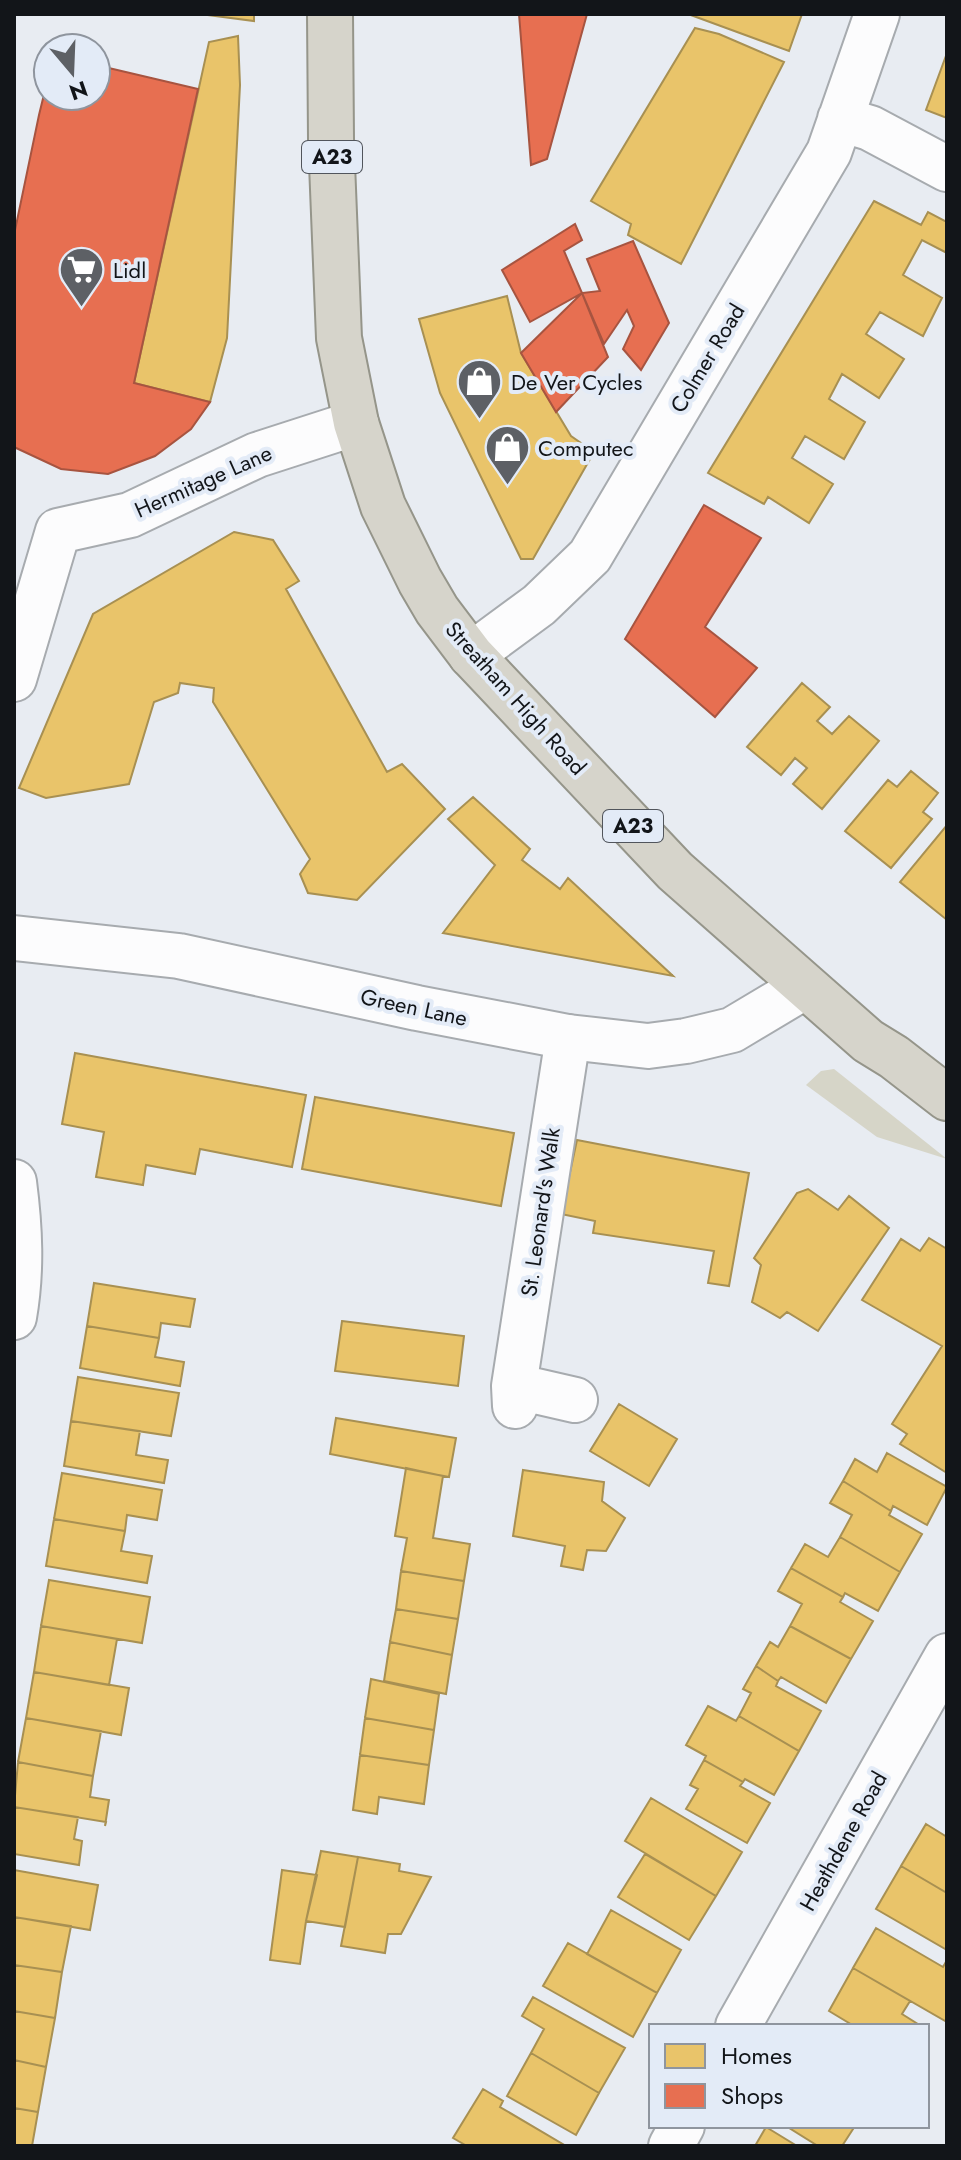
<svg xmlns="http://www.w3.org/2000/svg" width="961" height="2160" font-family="Jost,sans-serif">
	<rect width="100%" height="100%" fill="#e8ecf2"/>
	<path fill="#d6d5c8" d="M 834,1069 L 947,1159 L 877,1137 L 806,1085 L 821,1071 Z"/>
	<path fill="#e9c46a" stroke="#a89052" stroke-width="2" d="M 200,14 L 254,14 L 254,21 Z
		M 688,14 L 802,14 L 789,51 Z
		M 695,28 L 719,34 L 784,62 L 681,264 L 628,235 L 631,224 L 591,201 Z
		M 238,36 L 240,85 L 227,338 L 210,402 L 134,383 L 209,42 Z
		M 947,53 L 947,118 L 926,110 Z
		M 874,201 L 921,225 L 928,212 L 947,222 L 947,253 L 922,240 L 903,275 L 942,298 L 923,336 L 880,312 L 866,334 L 904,359 L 879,398 L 842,374 L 829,399 L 865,422 L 844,459 L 805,436 L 792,458 L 833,484 L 809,523 L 768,497 L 764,504 L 708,473 Z
		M 507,296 L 521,353 L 571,436 L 594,452 L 533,559 L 521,559 L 440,393 L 419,319 Z
		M 234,532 L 273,540 L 299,581 L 286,589 L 387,772 L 402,764 L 445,809 L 357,900 L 308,893 L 300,874 L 310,859 L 213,702 L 214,688 L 180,683 L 178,693 L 154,702 L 129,784 L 46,798 L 19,788 L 93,614 Z
		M 802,683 L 830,707 L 817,721 L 832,734 L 849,716 L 879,741 L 822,809 L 793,784 L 807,768 L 795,758 L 781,775 L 747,747 Z
		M 911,771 L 938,793 L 923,812 L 932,819 L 891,868 L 845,831 L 888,780 L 897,787 Z
		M 473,797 L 530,849 L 522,860 L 560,889 L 568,878 L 673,976 L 443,933 L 495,865 L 448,819 Z
		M 947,825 L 947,920 L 900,882 Z
		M 75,1053 L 306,1095 L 292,1167 L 200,1149 L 195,1174 L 146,1165 L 143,1185 L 96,1177 L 104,1132 L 62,1124 Z
		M 315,1097 L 514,1133 L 501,1206 L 302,1169 Z
		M 577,1140 L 749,1173 L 729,1286 L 708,1283 L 714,1251 L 593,1233 L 595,1221 L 561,1214 Z
		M 808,1189 L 838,1210 L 849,1196 L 889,1228 L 818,1331 L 787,1312 L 780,1318 L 752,1302 L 761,1265 L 754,1258 L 797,1193 Z
		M 929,1238 L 947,1249 L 947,1473 L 900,1444 L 907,1434 L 892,1424 L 942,1346 L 862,1300 L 901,1239 L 920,1251 Z
		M 94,1283 L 195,1299 L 190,1327 L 161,1323 L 159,1338 L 87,1326 Z
		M 342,1321 L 464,1336 L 458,1386 L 335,1371 Z
		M 87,1326 L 159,1338 L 155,1357 L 184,1362 L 180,1386 L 80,1368 Z
		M 78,1377 L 179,1393 L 171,1436 L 71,1421 Z
		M 619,1404 L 677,1439 L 649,1486 L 590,1451 Z
		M 336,1418 L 456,1438 L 449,1477 L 330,1454 Z
		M 71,1421 L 140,1431 L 136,1455 L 168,1460 L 164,1483 L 64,1466 Z
		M 887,1453 L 947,1487 L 927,1525 L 893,1506 L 891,1511 L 843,1481 L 855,1459 L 877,1472 Z
		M 406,1468 L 443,1476 L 433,1538 L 470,1544 L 464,1581 L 401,1571 L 407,1538 L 395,1536 Z
		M 523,1470 L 604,1482 L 602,1501 L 625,1518 L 606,1551 L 587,1550 L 583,1570 L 561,1566 L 565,1546 L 513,1536 Z
		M 62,1473 L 162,1490 L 157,1520 L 127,1515 L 125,1531 L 54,1519 Z
		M 843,1481 L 891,1511 L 889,1515 L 922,1534 L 900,1572 L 840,1537 L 852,1515 L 830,1503 Z
		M 54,1519 L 125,1531 L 121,1551 L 152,1556 L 147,1583 L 46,1566 Z
		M 840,1537 L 900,1572 L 878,1611 L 845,1593 L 843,1597 L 791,1568 L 805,1544 L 828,1557 Z
		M 791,1568 L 843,1597 L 840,1602 L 873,1621 L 851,1659 L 790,1626 L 802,1604 L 778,1591 Z
		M 401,1571 L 464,1581 L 458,1619 L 396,1609 Z
		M 49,1580 L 150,1597 L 142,1643 L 41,1626 Z
		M 396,1609 L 458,1619 L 452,1655 L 390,1642 Z
		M 41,1626 L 117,1639 L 109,1685 L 34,1672 Z
		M 790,1626 L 851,1659 L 826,1703 L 781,1677 L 778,1681 L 756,1666 L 770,1642 L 778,1647 Z
		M 390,1642 L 452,1655 L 446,1694 L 384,1681 Z
		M 756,1666 L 778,1681 L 776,1686 L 821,1711 L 799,1751 L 739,1716 L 751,1693 L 743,1689 Z
		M 34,1672 L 129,1688 L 121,1735 L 26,1718 Z
		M 371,1679 L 439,1694 L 434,1730 L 365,1718 Z
		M 708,1706 L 736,1721 L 739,1716 L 799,1751 L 774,1795 L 745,1779 L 743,1782 L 704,1760 L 706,1756 L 686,1745 Z
		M 26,1718 L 101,1731 L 93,1776 L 18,1762 Z
		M 365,1718 L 434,1730 L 429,1765 L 360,1755 Z
		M 360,1755 L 429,1765 L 424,1804 L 379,1797 L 377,1814 L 353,1810 Z
		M 704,1760 L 743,1782 L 740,1786 L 770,1803 L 747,1843 L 686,1809 L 698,1789 L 690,1785 Z
		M 18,1762 L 93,1776 L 90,1797 L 109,1800 L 105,1826 L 106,1822 L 14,1807 Z
		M 651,1798 L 742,1852 L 716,1896 L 625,1841 Z
		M 14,1807 L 78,1817 L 74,1839 L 82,1841 L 79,1865 L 14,1854 Z
		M 926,1824 L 947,1837 L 947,1893 L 901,1866 Z
		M 321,1851 L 358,1857 L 345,1927 L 306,1921 Z
		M 645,1854 L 716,1896 L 689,1940 L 618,1897 Z
		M 358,1857 L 400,1864 L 399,1871 L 431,1877 L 401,1934 L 388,1934 L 385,1953 L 341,1946 Z
		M 901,1866 L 947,1893 L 947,1950 L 876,1909 Z
		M 14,1870 L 98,1885 L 90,1930 L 14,1917 Z
		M 282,1870 L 317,1875 L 306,1921 L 300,1964 L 270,1960 Z
		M 611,1910 L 681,1950 L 657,1993 L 587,1954 Z
		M 14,1917 L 71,1926 L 62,1972 L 14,1965 Z
		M 876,1928 L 943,1967 L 947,1960 L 947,2022 L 853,1968 Z
		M 568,1943 L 657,1993 L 633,2037 L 543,1986 Z
		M 14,1965 L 62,1972 L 55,2018 L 14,2011 Z
		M 853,1968 L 910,2001 L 902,2014 L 921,2026 L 854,2026 L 829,2011 Z
		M 533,1997 L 625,2048 L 599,2093 L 531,2053 L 544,2029 L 522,2016 Z
		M 14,2011 L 55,2018 L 46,2067 L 14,2060 Z
		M 531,2053 L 599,2093 L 576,2135 L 507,2096 Z
		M 14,2060 L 46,2067 L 38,2112 L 14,2108 Z
		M 483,2089 L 503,2101 L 500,2107 L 566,2146 L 467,2146 L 453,2138 Z
		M 14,2108 L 38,2112 L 32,2146 L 14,2146 Z
		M 786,2126 L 855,2126 L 842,2146 L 818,2146 Z
		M 766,2127 L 797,2146 L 755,2146 Z"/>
	<path fill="#e76f51" stroke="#a75440" stroke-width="2" d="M 519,14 L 587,14 L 547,159 L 531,165 Z
		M 96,65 L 198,89 L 134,383 L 210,402 L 191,429 L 155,456 L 108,474 L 61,469 L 14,447 L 14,235 L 39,115 L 48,78 L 48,96 L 96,96 Z
		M 575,224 L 582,240 L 564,251 L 582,293 L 530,322 L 502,270 Z
		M 633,241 L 669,323 L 641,370 L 623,349 L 634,326 L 627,310 L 604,344 L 582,293 L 600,291 L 587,259 Z
		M 582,293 L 608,357 L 556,412 L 521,353 Z
		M 704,505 L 761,538 L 705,627 L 757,668 L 715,717 L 625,639 Z"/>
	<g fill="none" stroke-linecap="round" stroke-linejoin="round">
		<defs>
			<path id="minor" d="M 840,119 L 870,128 L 947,169
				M 471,655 L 539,605 L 590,556 L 829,152 L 877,14
				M 14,679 L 58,531 L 130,515 L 257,455 L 356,423
				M 14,1182 C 20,1228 22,1271 14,1317
				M 514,1386 L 575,1400
				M 515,1406 L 514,1386 L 568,1037
				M 738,2026 L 947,1656
				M 671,2146 L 682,2126"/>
			<path id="secondary" d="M 14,938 L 179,956 L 417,1008 L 568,1037 L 648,1046 L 686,1041 L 732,1030 L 804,987"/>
			<path id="trunk" d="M 330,14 L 331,139 L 339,338 L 356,423 L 383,506 L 420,581 L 437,610 L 471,655 L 675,871 L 868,1041 L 894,1057 L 947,1098"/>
		</defs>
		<use href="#minor" stroke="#a7abaf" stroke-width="48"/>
		<use href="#secondary" stroke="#a7abaf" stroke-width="48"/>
		<use href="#trunk" stroke="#95958a" stroke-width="48"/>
		<use href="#minor" stroke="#fcfcfd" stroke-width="44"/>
		<use href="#secondary" stroke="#fcfcfd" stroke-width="44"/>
		<use href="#trunk" stroke="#d6d4cb" stroke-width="44"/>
	</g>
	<defs>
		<symbol id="supermarket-pin" viewBox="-11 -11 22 30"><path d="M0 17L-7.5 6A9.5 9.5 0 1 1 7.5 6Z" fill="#5d6065" stroke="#e3ebf7"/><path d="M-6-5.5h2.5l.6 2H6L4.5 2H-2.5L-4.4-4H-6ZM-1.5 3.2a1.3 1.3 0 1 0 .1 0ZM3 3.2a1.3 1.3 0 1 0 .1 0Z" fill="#fff"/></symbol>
		<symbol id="shop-pin" viewBox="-11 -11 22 30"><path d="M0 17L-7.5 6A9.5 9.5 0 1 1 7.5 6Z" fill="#5d6065" stroke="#e3ebf7"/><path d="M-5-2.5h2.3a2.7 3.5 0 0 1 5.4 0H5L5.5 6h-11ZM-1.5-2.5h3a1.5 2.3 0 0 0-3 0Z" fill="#fff"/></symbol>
	</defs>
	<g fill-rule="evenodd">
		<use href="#supermarket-pin" x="56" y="244" width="51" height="69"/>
		<use href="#shop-pin" x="454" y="356" width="51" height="69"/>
		<use href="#shop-pin" x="482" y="422" width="51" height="69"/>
	</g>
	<g text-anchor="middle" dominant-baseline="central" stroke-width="8" stroke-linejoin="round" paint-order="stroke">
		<g fill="#e3ebf7" stroke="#51555c" stroke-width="2">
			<rect x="302" y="141" width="60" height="32" rx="6"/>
			<rect x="603" y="810" width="60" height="32" rx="6"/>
		</g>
		<g font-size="20" font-weight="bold" fill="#121519">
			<text x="332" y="157">A23</text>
			<text x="633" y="826">A23</text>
		</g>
		<g font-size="22" fill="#121519" stroke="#e3ebf7" text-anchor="start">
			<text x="113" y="270">Lidl</text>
			<text x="511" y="382">De Ver Cycles</text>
			<text x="538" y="448">Computec</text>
		</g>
		<g font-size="22" fill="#121519" stroke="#e3ebf7">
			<text transform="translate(707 358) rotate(-59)">Colmer Road</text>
			<text transform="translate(203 481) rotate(-24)">Hermitage Lane</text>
			<text transform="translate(516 698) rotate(48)">Streatham High Road</text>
			<text transform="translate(414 1007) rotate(12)">Green Lane</text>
			<text transform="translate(540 1212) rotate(-82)">St. Leonard's Walk</text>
			<text transform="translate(843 1841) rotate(-61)">Heathdene Road</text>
		</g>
	</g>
	<rect width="961" height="2160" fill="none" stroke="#121519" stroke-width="32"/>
	<rect x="649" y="2024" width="280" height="104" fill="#e3ebf7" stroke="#8f959e" stroke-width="2"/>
	<rect x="665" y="2044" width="40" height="24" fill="#e9c46a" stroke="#8f959e" stroke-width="2"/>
	<text x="721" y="2064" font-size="24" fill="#121519">Homes</text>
	<rect x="665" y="2084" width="40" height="24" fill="#e76f51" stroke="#8f959e" stroke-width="2"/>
	<text x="721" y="2104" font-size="24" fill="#121519">Shops</text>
	<g transform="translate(72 72) rotate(161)"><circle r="38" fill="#e3ebf7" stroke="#8f959e" stroke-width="2"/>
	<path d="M0-6L14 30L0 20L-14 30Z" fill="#5d6065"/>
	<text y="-12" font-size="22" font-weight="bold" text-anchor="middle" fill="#121519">N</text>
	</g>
</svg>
